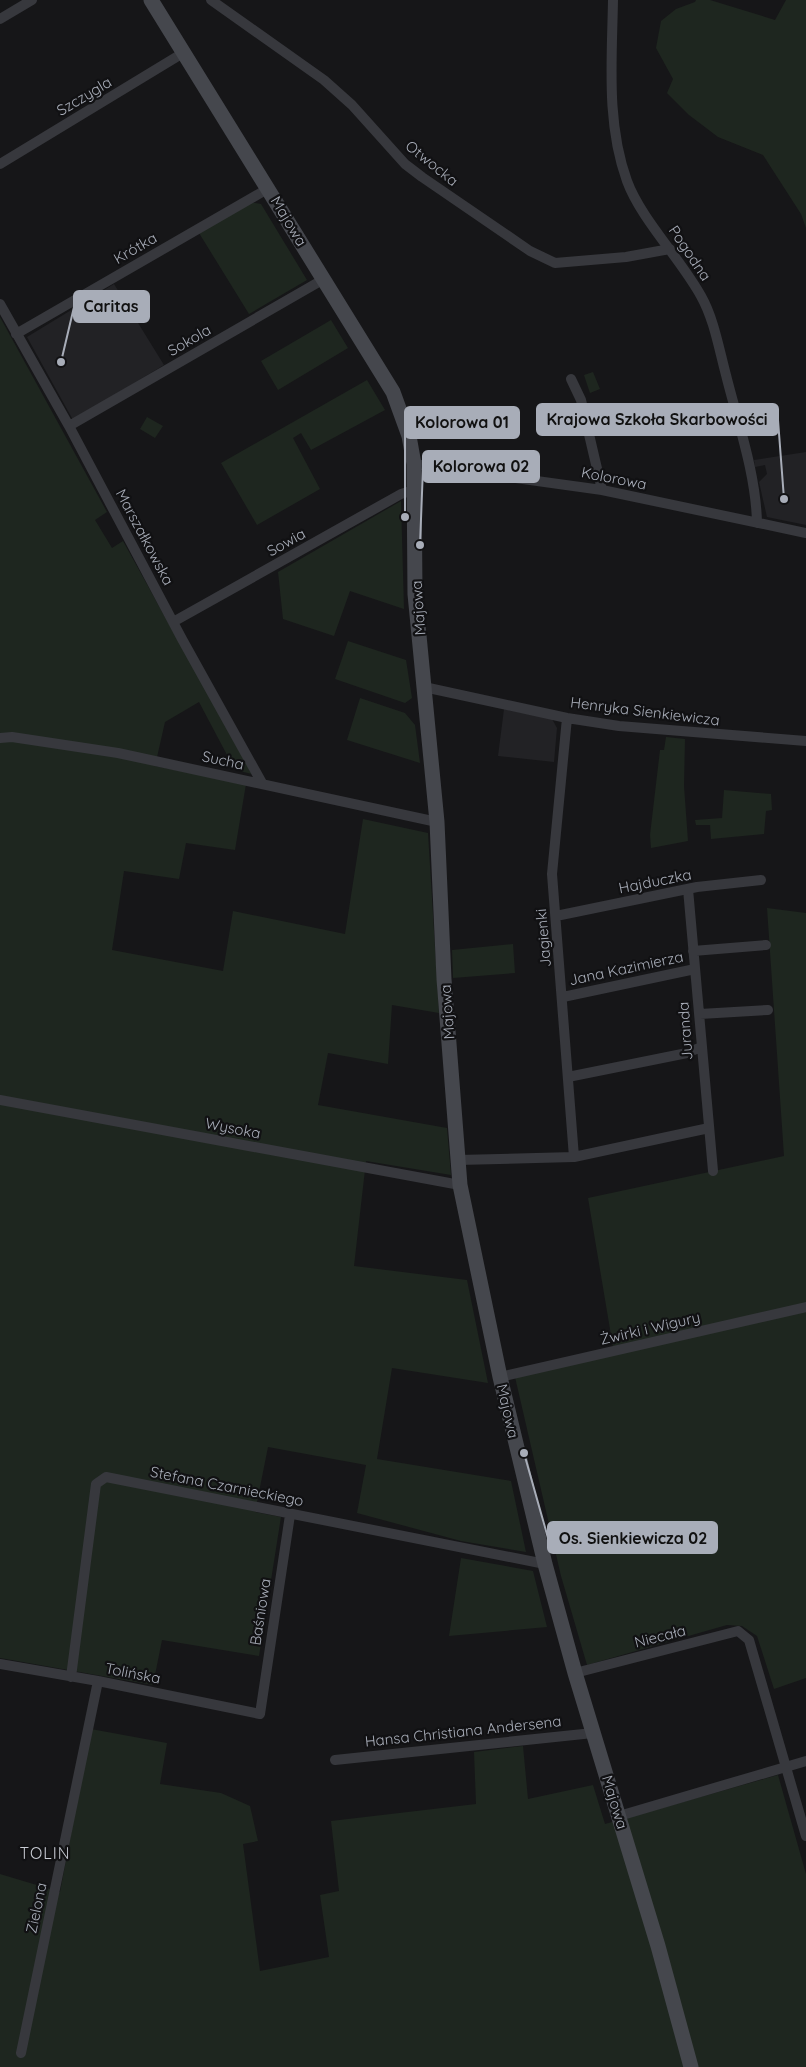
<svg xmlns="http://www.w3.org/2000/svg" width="806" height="2067" font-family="Quicksand,sans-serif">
	<rect width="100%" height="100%" fill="#161618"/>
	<path fill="#222225" d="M 114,284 L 164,365 L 73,420 L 27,337 Z
		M 806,452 L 806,525 L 767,517 L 759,482 L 767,474 L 765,465 L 755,467 L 754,460 Z
		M 504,709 L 552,719 L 557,728 L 554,762 L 498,756 Z"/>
	<path fill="#1e261f" d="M 696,0 L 710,0 L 775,20 L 786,0 L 806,0 L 806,228 L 801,214 L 763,155 L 718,137 L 689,115 L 667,93 L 673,79 L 656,48 L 661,21 L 676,9 L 695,2 Z
		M 250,202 L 261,204 L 307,280 L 249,314 L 199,233 Z
		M 0,317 L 107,512 L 95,520 L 112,548 L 123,541 L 252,774 L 235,770 L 199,702 L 165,722 L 155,766 L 246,784 L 235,850 L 186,843 L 179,879 L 124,871 L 112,950 L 223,971 L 233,911 L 345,934 L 363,819 L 428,833 L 439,1013 L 392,1005 L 388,1064 L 328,1053 L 318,1105 L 447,1128 L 451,1175 L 366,1161 L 354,1266 L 467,1280 L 488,1383 L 392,1368 L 377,1459 L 511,1481 L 526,1552 L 461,1541 L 357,1513 L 366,1465 L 268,1447 L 255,1512 L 281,1517 L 259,1656 L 162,1640 L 153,1685 L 0,1658 Z
		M 331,320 L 348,348 L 278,390 L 261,361 Z
		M 593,372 L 600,389 L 590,393 L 584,375 Z
		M 367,380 L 385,410 L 311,450 L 301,433 L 293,438 L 320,489 L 257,525 L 221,463 Z
		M 147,417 L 163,426 L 155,438 L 140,429 Z
		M 401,501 L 404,609 L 350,591 L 334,636 L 283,619 L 278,572 Z
		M 348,641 L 406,660 L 412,698 L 405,703 L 335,679 Z
		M 360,698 L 405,713 L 415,725 L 420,763 L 347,740 Z
		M 666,737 L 685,739 L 684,786 L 688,841 L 651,848 L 650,835 L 660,750 L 664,750 Z
		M 724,790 L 771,794 L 772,810 L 766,811 L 764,834 L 711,839 L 710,825 L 696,825 L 695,820 L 722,818 Z
		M 767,908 L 806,913 L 806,1678 L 774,1689 L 757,1636 L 742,1626 L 727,1625 L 587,1665 L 561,1576 L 515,1377 L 614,1353 L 588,1198 L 784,1156 Z
		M 513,944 L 515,973 L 453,978 L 452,950 Z
		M 461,1558 L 533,1571 L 547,1627 L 449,1636 Z
		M 91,1729 L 167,1743 L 160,1784 L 221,1793 L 250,1806 L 258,1841 L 243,1844 L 260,1971 L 329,1957 L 320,1895 L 339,1891 L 331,1821 L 476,1804 L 474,1752 L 523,1746 L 528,1799 L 593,1785 L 605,1824 L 778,1775 L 806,1874 L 806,2067 L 0,2067 L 0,1874 L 60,1892 Z"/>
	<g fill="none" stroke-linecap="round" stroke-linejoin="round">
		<path stroke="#37383d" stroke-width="10" d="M 211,0 L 324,80 L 352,105 L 405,164 L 422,177 L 530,251 L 555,263 L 626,257 L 670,249
			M 613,0 C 612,60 606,123 627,181 C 641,219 680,258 701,296 C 714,319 719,349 726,375 C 738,423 756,474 757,523
			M 0,19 L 32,0
			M 0,164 L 183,53
			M 0,304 L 69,426 L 182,639 L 262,783
			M 16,334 L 269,188
			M 571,379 L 581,400 L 602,490
			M 69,426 L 324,279
			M 414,464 L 602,490 L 806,533
			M 173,622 L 401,494 L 414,490
			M 424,687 L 567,718 L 619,726 L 806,741
			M 567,718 L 552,874 L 574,1157
			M 0,738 L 12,737 L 118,753 L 437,822
			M 688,889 L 713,1171
			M 556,916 L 697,887 L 761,880
			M 693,951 L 766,945
			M 563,997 L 695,969
			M 700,1014 L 768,1010
			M 568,1077 L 687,1053 L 701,1047
			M 0,1100 L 460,1185
			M 458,1160 L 574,1157 L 709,1128
			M 500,1377 L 806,1307
			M 0,1664 L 98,1681 L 260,1714 L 290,1515
			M 575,1673 L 738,1631 L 749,1640 L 806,1836
			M 71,1677 L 96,1484 L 106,1477 L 545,1564
			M 335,1760 L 593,1733
			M 619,1816 L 806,1761
			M 21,2053 L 98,1681"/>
		<path stroke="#45474d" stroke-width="15" d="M 151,0 L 393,392 L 409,436 L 414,464 L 415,594 L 437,822 L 444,979 L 460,1185 L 500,1377 L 545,1564 L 575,1673 L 658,1946 L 691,2067"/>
	</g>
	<g text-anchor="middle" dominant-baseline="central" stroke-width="4.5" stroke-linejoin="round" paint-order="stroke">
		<g font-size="15" fill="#a8adb8" stroke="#111113">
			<text transform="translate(84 96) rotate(-31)">Szczygla</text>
			<text transform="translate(432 163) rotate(39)">Otwocka</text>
			<text transform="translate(289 221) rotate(59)">Majowa</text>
			<text transform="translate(135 248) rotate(-30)">Krótka</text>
			<text transform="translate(690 253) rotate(56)">Pogodna</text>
			<text transform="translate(189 340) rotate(-30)">Sokola</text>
			<text transform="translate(614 478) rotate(11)">Kolorowa</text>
			<text transform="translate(145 537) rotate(62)">Marszałkowska</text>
			<text transform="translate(286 542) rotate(-29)">Sowia</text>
			<text transform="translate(418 608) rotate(-94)">Majowa</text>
			<text transform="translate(645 711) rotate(7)">Henryka Sienkiewicza</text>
			<text transform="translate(223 760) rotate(12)">Sucha</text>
			<text transform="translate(655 881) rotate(-11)">Hajduczka</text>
			<text transform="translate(543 938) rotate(-95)">Jagienki</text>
			<text transform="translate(626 968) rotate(-12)">Jana Kazimierza</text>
			<text transform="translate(447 1012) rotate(-94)">Majowa</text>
			<text transform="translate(685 1031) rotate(-94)">Juranda</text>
			<text transform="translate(233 1128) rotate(11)">Wysoka</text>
			<text transform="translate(650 1328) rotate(-13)">Żwirki i Wigury</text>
			<text transform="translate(508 1411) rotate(77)">Majowa</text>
			<text transform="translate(227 1486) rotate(11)">Stefana Czarnieckiego</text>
			<text transform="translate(260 1612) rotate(-81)">Baśniowa</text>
			<text transform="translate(660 1636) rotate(-14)">Niecała</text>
			<text transform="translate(133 1673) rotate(11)">Tolińska</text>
			<text transform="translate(463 1731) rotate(-6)">Hansa Christiana Andersena</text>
			<text transform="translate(615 1802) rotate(73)">Majowa</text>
			<text transform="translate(36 1908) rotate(-78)">Zielona</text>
		</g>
		<g font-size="16" letter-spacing="1" fill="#c9ccd4" stroke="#111113">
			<text x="45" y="1853">TOLIN</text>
		</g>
	</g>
	<path fill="none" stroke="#a8adb8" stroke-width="2" d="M61 362L74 307M784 499L778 420M405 517L405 422M420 545L423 467M524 1453L548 1538"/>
	<g fill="#a8adb8" stroke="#111113" stroke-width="2">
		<circle cx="61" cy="362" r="5"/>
		<circle cx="784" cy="499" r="5"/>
		<circle cx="405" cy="517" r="5"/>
		<circle cx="420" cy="545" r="5"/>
		<circle cx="524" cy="1453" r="5"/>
	</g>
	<g fill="#a8adb8" stroke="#a8adb8" stroke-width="2">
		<rect x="74" y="291" width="75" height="31" rx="5"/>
		<rect x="537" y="404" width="241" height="31" rx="5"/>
		<rect x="405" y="407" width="114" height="31" rx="5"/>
		<rect x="423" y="451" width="116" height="31" rx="5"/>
		<rect x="548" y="1522" width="169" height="31" rx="5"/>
	</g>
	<g font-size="16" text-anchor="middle" font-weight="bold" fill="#111">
		<text x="111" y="312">Caritas</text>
		<text x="657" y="425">Krajowa Szkoła Skarbowości</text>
		<text x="462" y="428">Kolorowa 01</text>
		<text x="481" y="472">Kolorowa 02</text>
		<text x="633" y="1544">Os. Sienkiewicza 02</text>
	</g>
</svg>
